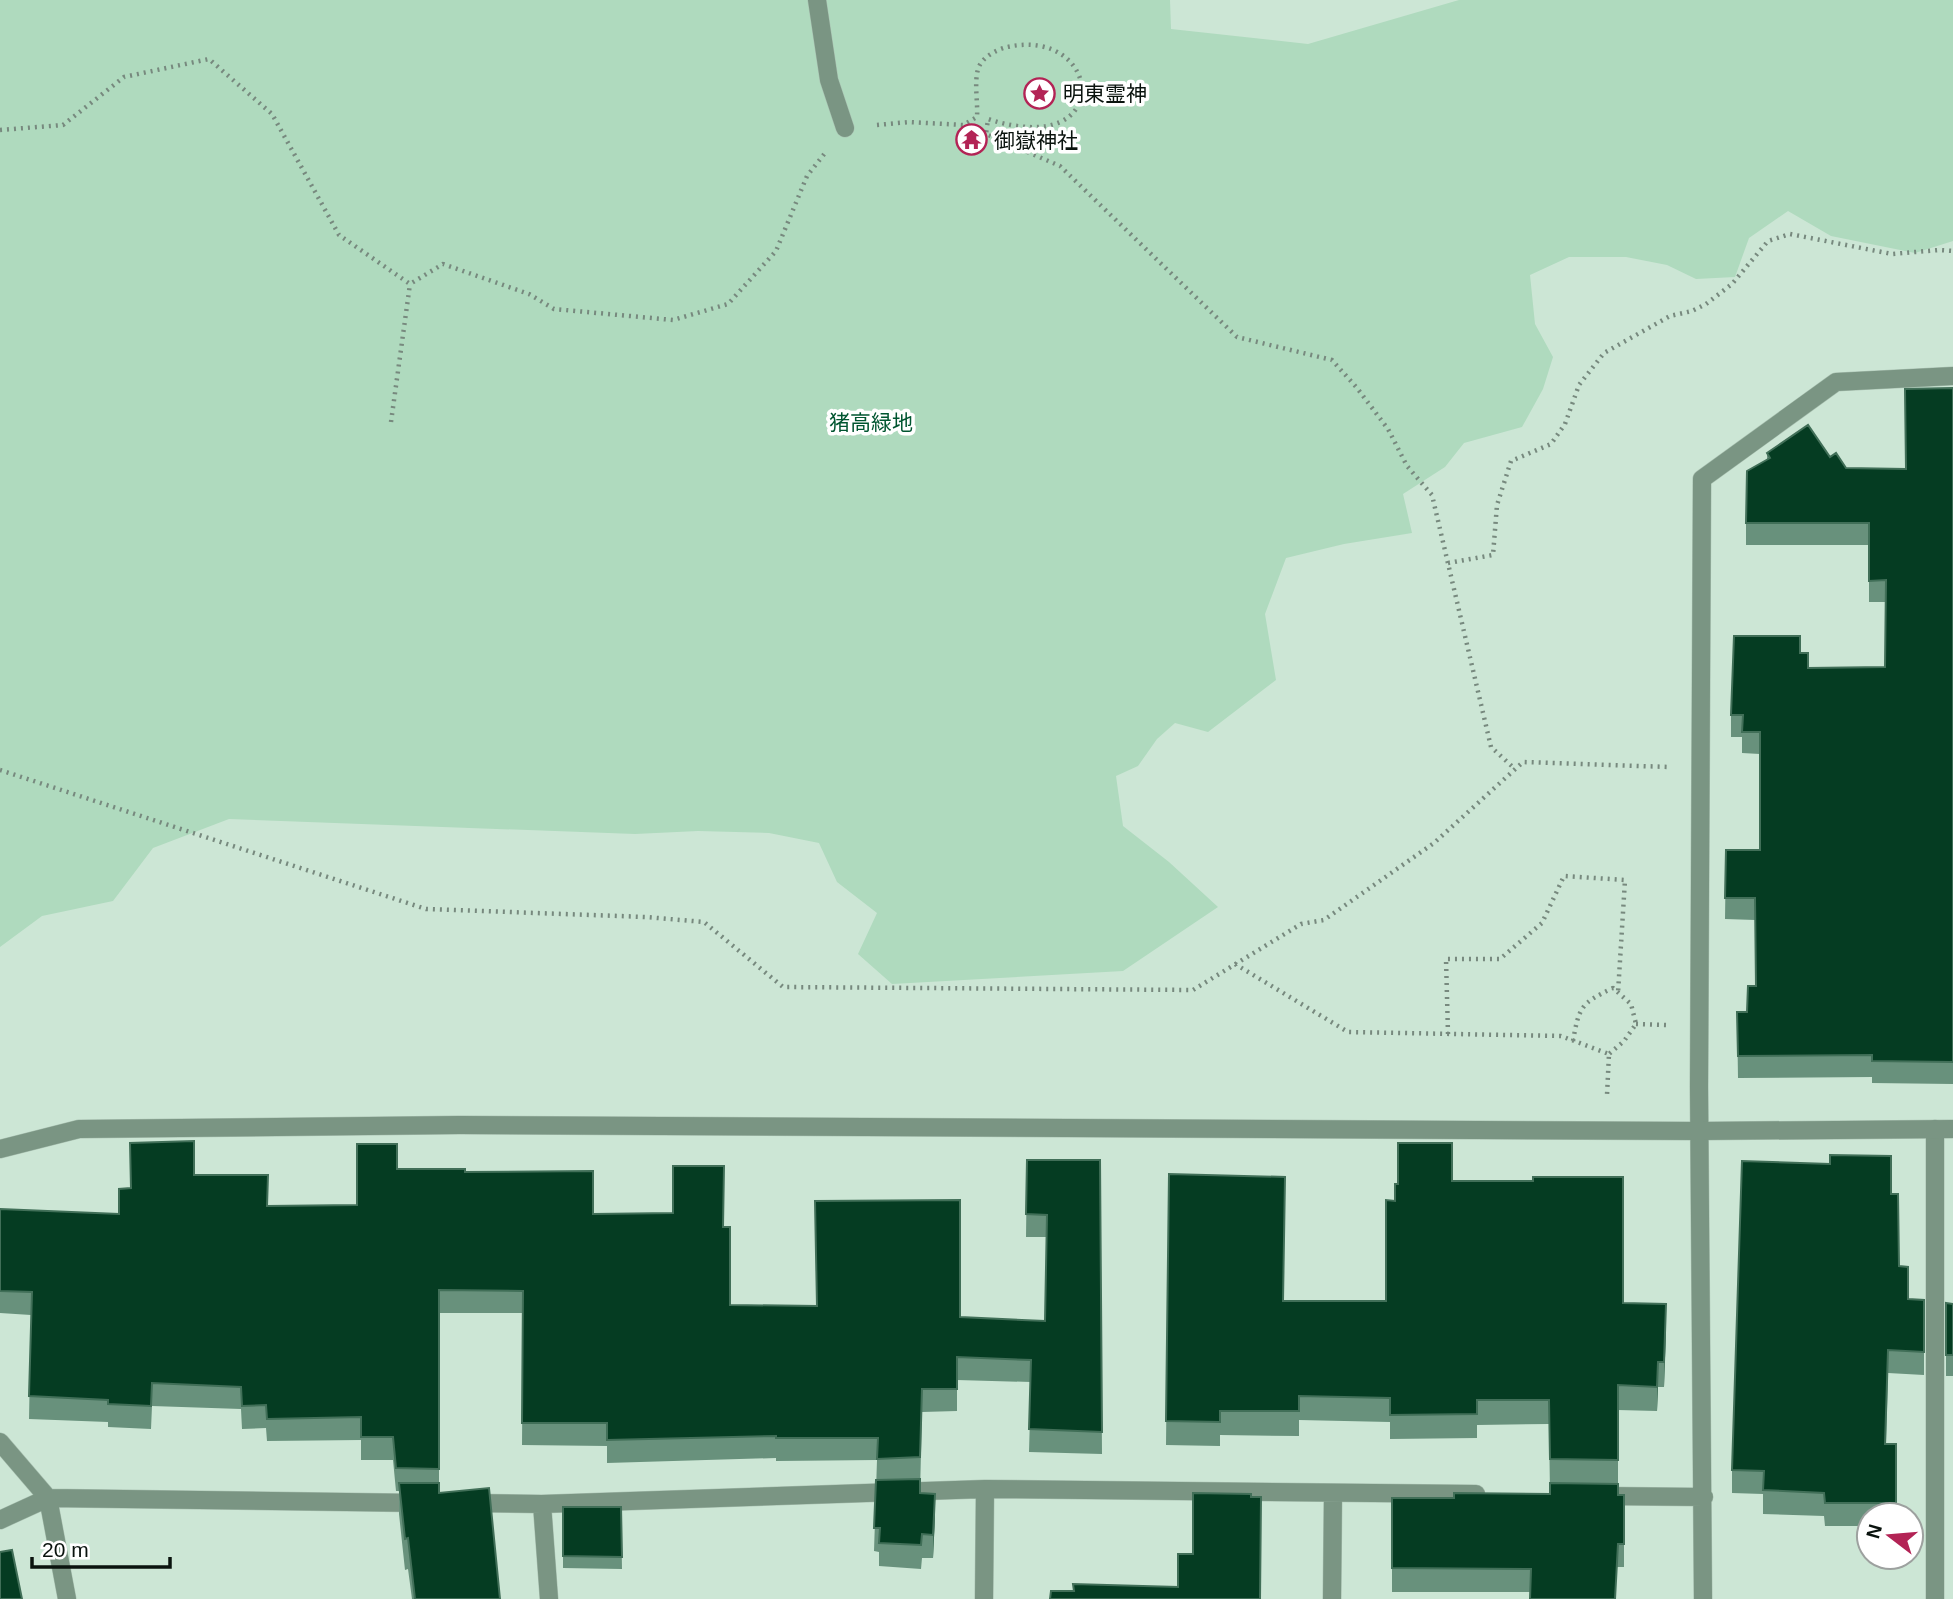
<svg xmlns="http://www.w3.org/2000/svg" width="1953" height="1599" font-family="Arial,'Noto Sans JP',sans-serif">
	<rect width="100%" height="100%" fill="#cce6d5"/>
	<path fill="#afdabe" d="M 0,0 L 1170,0 L 1171,29 L 1308,44 L 1459,0 L 1953,0 L 1953,241 L 1915,253 L 1831,236 L 1788,211 L 1749,238 L 1735,277 L 1696,279 L 1667,265 L 1626,257 L 1569,257 L 1530,275 L 1535,324 L 1553,357 L 1543,389 L 1522,427 L 1464,443 L 1445,467 L 1403,494 L 1412,533 L 1344,544 L 1286,558 L 1265,614 L 1276,680 L 1208,732 L 1175,723 L 1157,739 L 1138,766 L 1116,776 L 1123,826 L 1169,862 L 1218,907 L 1123,971 L 892,984 L 858,954 L 877,913 L 837,882 L 819,843 L 769,833 L 698,831 L 635,834 L 229,819 L 153,848 L 113,901 L 42,916 L 0,947 Z"/>
	<g fill="none" stroke-linecap="round" stroke-linejoin="round">
		<defs>
			<path id="minor" d="M 817,0 L 829,80 L 845,128
				M 0,1442 L 48,1498 L 67,1599
				M 1602,1496 L 1704,1497
				M 469,1503 L 542,1504 L 985,1489 L 1476,1494
				M 542,1504 L 549,1599
				M 0,1520 L 48,1498 L 420,1503
				M 984,1599 L 985,1489
				M 1332,1599 L 1333,1493
				M 1703,1599 L 1699,1087 L 1702,479 L 1836,382 L 1953,376
				M 1935,1599 L 1935,1129"/>
			<path id="tertiary" d="M 0,1149 L 79,1129 L 459,1125 L 1700,1131 L 1953,1129"/>
		</defs>
		<use href="#minor" stroke="#a9c0b1" stroke-width="19"/>
		<use href="#tertiary" stroke="#a9c0b1" stroke-width="19"/>
		<path stroke="#77897e" stroke-width="4.5" stroke-dasharray="2 5" stroke-linecap="butt" d="M 877,125 L 909,122 L 963,125 L 977,117 C 978,102 974,84 978,69 C 982,57 996,50 1007,47 C 1103,26 1117,161 988,119 L 986,134 L 1060,166 L 1237,337 L 1332,360 L 1357,388 L 1388,429 L 1407,466 L 1432,495 L 1491,747 L 1515,769
			M 0,130 L 63,125 L 124,77 L 209,59 L 272,114 L 339,235 L 410,284 L 443,264 L 529,294 L 554,309 L 673,320 L 728,304 L 776,251 L 807,176 L 825,153
			M 391,422 L 410,284
			M 1448,563 L 1493,555 L 1497,505 L 1511,461 L 1551,444 L 1565,424 L 1579,385 L 1604,353 L 1670,316 L 1692,311 L 1706,304 L 1732,284 L 1768,241 L 1790,234 L 1892,254 L 1939,250 L 1953,251
			M 0,770 L 426,909 L 646,917 L 704,922 L 783,987 L 1193,990 L 1301,924 L 1324,920 L 1434,843 L 1523,762 L 1669,767
			M 1235,964 L 1348,1032 L 1561,1036 L 1609,1054 L 1607,1095
			M 1636,1024 L 1667,1025
			M 1448,1034 L 1446,959 L 1500,959 L 1542,923 L 1564,876 L 1625,880 L 1618,993
			M 1573,1041 C 1579,1007 1581,1003 1613,988 L 1631,1004 L 1636,1024 L 1624,1041 L 1609,1054"/>
		<use href="#minor" stroke="#7a9583" stroke-width="18"/>
		<use href="#tertiary" stroke="#7a9583" stroke-width="18"/>
	</g>
	<path fill="#68917c" d="M 1953,388 L 1953,1084 L 1872,1083 L 1872,1077 L 1738,1078 L 1737,1012 L 1747,1012 L 1756,986 L 1755,920 L 1725,919 L 1726,850 L 1760,850 L 1760,754 L 1742,753 L 1742,737 L 1731,737 L 1731,715 L 1800,653 L 1808,668 L 1885,667 L 1886,602 L 1869,602 L 1869,545 L 1746,545 L 1746,523 L 1767,460 L 1767,453 L 1830,457 L 1846,468 L 1906,469 Z
		M 130,1143 L 194,1175 L 268,1206 L 357,1205 L 397,1169 L 465,1172 L 593,1214 L 723,1227 L 730,1305 L 1045,1321 L 1047,1237 L 1026,1237 L 1027,1160 L 1100,1160 L 1102,1454 L 1029,1452 L 1031,1382 L 957,1380 L 957,1411 L 922,1412 L 920,1493 L 935,1517 L 933,1558 L 922,1558 L 921,1569 L 879,1566 L 879,1552 L 874,1551 L 877,1460 L 776,1461 L 776,1458 L 607,1463 L 607,1446 L 522,1445 L 523,1313 L 439,1313 L 439,1493 L 500,1599 L 412,1599 L 408,1569 L 405,1570 L 399,1514 L 399,1491 L 396,1491 L 393,1460 L 361,1460 L 361,1440 L 267,1441 L 266,1428 L 242,1429 L 241,1409 L 152,1406 L 151,1429 L 108,1427 L 108,1422 L 29,1419 L 31,1315 L 0,1313 L 0,1209 L 119,1214 L 131,1188 Z
		M 1169,1174 L 1283,1301 L 1386,1301 L 1395,1201 L 1452,1181 L 1623,1303 L 1666,1329 L 1664,1387 L 1658,1387 L 1657,1411 L 1618,1410 L 1618,1495 L 1624,1495 L 1624,1567 L 1618,1567 L 1530,1592 L 1392,1592 L 1392,1498 L 1454,1498 L 1550,1494 L 1549,1424 L 1477,1425 L 1477,1438 L 1390,1439 L 1390,1422 L 1299,1420 L 1299,1436 L 1220,1435 L 1220,1446 L 1166,1445 Z
		M 1891,1194 L 1899,1266 L 1908,1299 L 1924,1300 L 1924,1375 L 1888,1373 L 1886,1444 L 1896,1444 L 1896,1515 L 1869,1515 L 1869,1526 L 1825,1526 L 1824,1516 L 1763,1514 L 1763,1494 L 1732,1493 L 1732,1470 Z
		M 1946,1303 L 1953,1304 L 1953,1376 L 1946,1376 Z
		M 563,1507 L 621,1507 L 622,1569 L 563,1568 Z"/>
	<path fill="#416f58" d="M 1666,1304 L 1666,1329 L 1664,1387 L 1664,1362 Z
		M 1658,1362 L 1658,1387 L 1657,1411 L 1657,1387 Z
		M 935,1494 L 935,1517 L 933,1558 L 933,1535 Z"/>
	<path fill="#053c22" stroke="#416f58" stroke-width="2" d="M 1953,388 L 1953,1062 L 1872,1061 L 1872,1055 L 1738,1056 L 1737,1012 L 1747,1012 L 1748,986 L 1756,986 L 1755,898 L 1725,898 L 1726,850 L 1760,850 L 1760,732 L 1742,732 L 1743,715 L 1731,715 L 1734,636 L 1800,636 L 1800,653 L 1808,653 L 1808,668 L 1885,667 L 1886,580 L 1869,581 L 1869,523 L 1746,523 L 1747,471 L 1770,458 L 1767,453 L 1808,425 L 1830,457 L 1836,453 L 1846,468 L 1906,469 L 1905,389 Z
		M 194,1141 L 194,1175 L 268,1175 L 267,1206 L 357,1205 L 357,1144 L 397,1144 L 397,1169 L 465,1169 L 465,1172 L 593,1171 L 593,1214 L 673,1213 L 673,1166 L 724,1166 L 723,1227 L 730,1227 L 730,1305 L 817,1306 L 815,1201 L 960,1200 L 960,1317 L 1045,1321 L 1047,1215 L 1026,1214 L 1027,1160 L 1100,1160 L 1102,1432 L 1029,1429 L 1031,1360 L 957,1357 L 957,1389 L 922,1389 L 920,1457 L 877,1459 L 878,1438 L 776,1438 L 776,1436 L 607,1440 L 607,1423 L 522,1423 L 523,1291 L 439,1290 L 439,1469 L 396,1468 L 393,1437 L 361,1437 L 361,1417 L 267,1419 L 266,1405 L 242,1406 L 241,1387 L 152,1383 L 151,1406 L 108,1404 L 108,1400 L 29,1396 L 32,1292 L 0,1291 L 0,1209 L 119,1214 L 119,1189 L 131,1188 L 130,1143 Z
		M 1398,1143 L 1452,1143 L 1452,1181 L 1533,1181 L 1533,1177 L 1623,1177 L 1623,1303 L 1666,1304 L 1664,1362 L 1658,1362 L 1657,1387 L 1618,1385 L 1618,1460 L 1550,1459 L 1549,1400 L 1477,1400 L 1477,1414 L 1390,1415 L 1390,1398 L 1299,1396 L 1299,1411 L 1220,1411 L 1220,1422 L 1166,1421 L 1169,1174 L 1285,1177 L 1283,1301 L 1386,1301 L 1386,1200 L 1395,1201 L 1395,1184 L 1398,1184 Z
		M 1830,1155 L 1891,1156 L 1891,1194 L 1898,1194 L 1899,1266 L 1908,1267 L 1908,1299 L 1924,1300 L 1924,1352 L 1888,1350 L 1885,1444 L 1896,1444 L 1896,1503 L 1825,1503 L 1824,1493 L 1763,1490 L 1764,1471 L 1732,1470 L 1742,1161 L 1830,1164 Z
		M 1946,1303 L 1953,1304 L 1953,1355 L 1946,1355 Z
		M 920,1479 L 920,1493 L 935,1494 L 933,1535 L 922,1534 L 921,1545 L 879,1543 L 880,1528 L 874,1528 L 876,1480 Z
		M 399,1483 L 439,1483 L 439,1493 L 489,1488 L 500,1599 L 415,1599 L 408,1538 L 405,1539 Z
		M 1550,1483 L 1618,1484 L 1618,1495 L 1624,1495 L 1624,1544 L 1618,1544 L 1615,1599 L 1530,1599 L 1531,1569 L 1392,1568 L 1392,1498 L 1454,1498 L 1454,1493 L 1550,1494 Z
		M 1193,1493 L 1251,1494 L 1251,1497 L 1261,1497 L 1260,1599 L 1050,1599 L 1051,1591 L 1074,1591 L 1073,1584 L 1178,1587 L 1178,1554 L 1193,1554 Z
		M 563,1507 L 621,1507 L 622,1557 L 563,1556 Z
		M 12,1550 L 22,1599 L 0,1599 L 0,1552 Z"/>
	<defs>
		<symbol id="sight-ring" viewBox="-11 -11 22 22"><circle r="9.5" fill="#fff" stroke="#b32355" stroke-width="1.5"/><path d="M0-6L1.8-2.2L6-1.7L2.9 1.2L3.7 5.4L0 3.3L-3.7 5.4L-2.9 1.2L-6-1.7L-1.8-2.2Z" fill="#b32355"/></symbol>
		<symbol id="temple-ring" viewBox="-11 -11 22 22"><circle r="9.5" fill="#fff" stroke="#b32355" stroke-width="1.5"/><path d="M0-6L5-2H3V0L6.5 2.5H4V6H1.5V3h-3V6H-4V2.5H-6.5L-3 0V-2H-5Z" fill="#b32355"/></symbol>
	</defs>
	<g fill-rule="evenodd">
		<use href="#sight-ring" x="1022" y="76" width="35" height="35"/>
		<use href="#temple-ring" x="954" y="122" width="35" height="35"/>
	</g>
	<g text-anchor="middle" dominant-baseline="central" stroke-width="7" stroke-linejoin="round" paint-order="stroke">
		<g font-size="21" fill="#0a130e" stroke="#fff" text-anchor="start">
			<text x="1063" y="93">明東霊神</text>
			<text x="994" y="140">御嶽神社</text>
		</g>
		<g font-size="21" fill="#005530" stroke="#fff">
			<text x="871" y="422">猪高緑地</text>
		</g>
	</g>
	<g transform="translate(1890 1536) rotate(286)"><circle r="33" fill="#ffffff" stroke="#9da19f" stroke-width="2"/>
	<path d="M0-5L12 26L0 18L-12 26Z" fill="#b32355"/>
	<text y="-10" font-size="19" font-weight="bold" text-anchor="middle" fill="#0a130e">N</text>
	</g>
	<path d="M32 1557v10h138v-10" fill="none" stroke="#0a130e" stroke-width="3.5"/>
	<text x="42" y="1557" font-size="21" fill="#0a130e" stroke="#ffffff" stroke-width="5" paint-order="stroke">20 m</text>
</svg>
